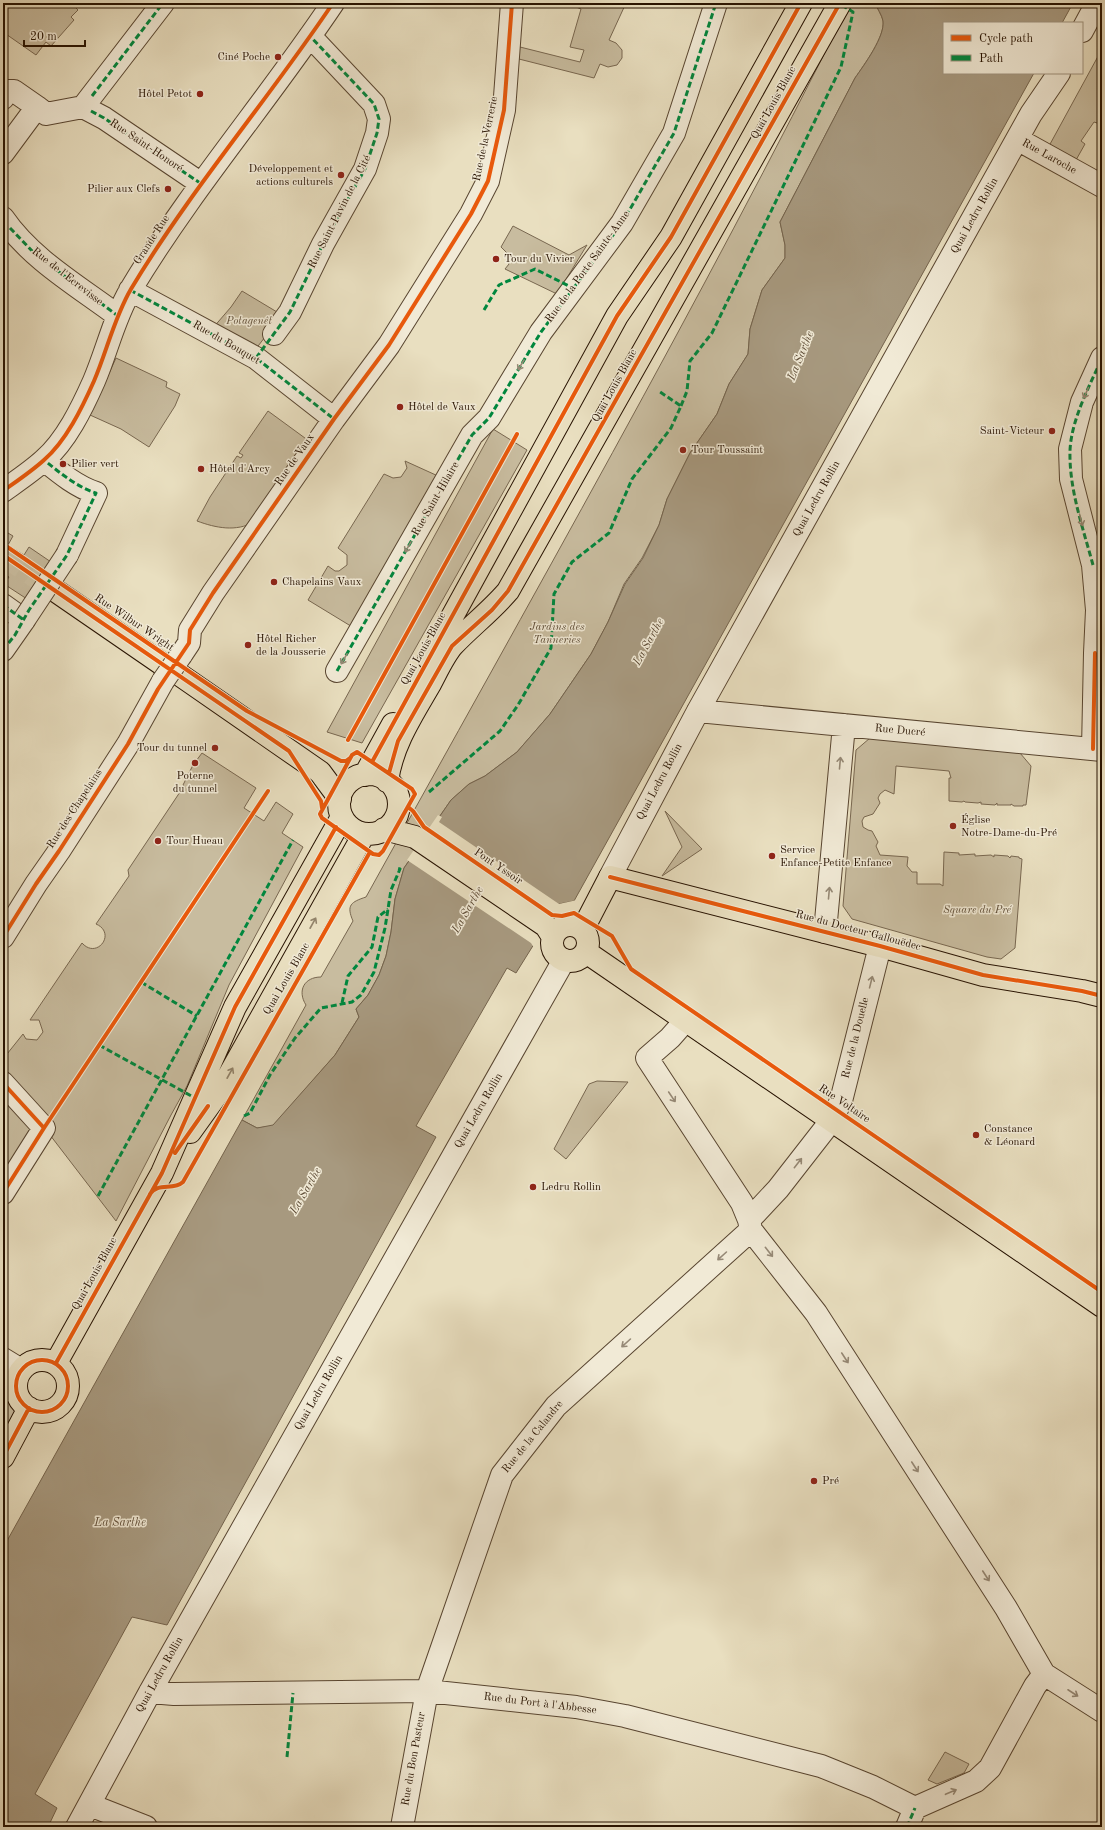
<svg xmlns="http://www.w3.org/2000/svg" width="1105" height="1830" font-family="'Old Standard TT',serif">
	<rect width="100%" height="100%" fill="#e9dfc0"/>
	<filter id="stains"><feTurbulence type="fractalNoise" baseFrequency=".005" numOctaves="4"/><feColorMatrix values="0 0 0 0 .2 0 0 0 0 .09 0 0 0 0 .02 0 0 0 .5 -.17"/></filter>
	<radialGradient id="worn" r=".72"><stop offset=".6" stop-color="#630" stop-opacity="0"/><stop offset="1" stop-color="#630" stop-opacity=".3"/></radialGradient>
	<path fill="#c8bc9f" stroke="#786750" d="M 3,3 L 71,3 L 78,10 L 71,17 L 74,20 L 51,46 L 46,42 L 36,55 L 3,32 Z
		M 566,3 L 626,3 L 609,40 L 616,43 L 622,50 L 622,58 L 617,65 L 608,67 L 600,64 L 594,78 L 515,58 L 516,46 L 580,62 L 584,50 L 570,47 L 581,9 Z
		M 850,3 L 875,3 C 877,8 881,14 883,20 C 886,35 864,65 855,78 L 780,222 L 785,245 L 785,258 L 762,290 L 750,329 L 748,354 L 729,384 L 717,414 L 690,453 L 667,499 L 659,525 L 642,558 L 624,584 L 608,622 L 591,654 L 550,714 L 517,752 L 485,776 L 469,784 L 451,800 L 404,868 L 395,899 L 391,932 L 386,956 L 379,975 L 368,995 L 356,1009 L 359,1017 L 335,1055 L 273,1126 L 257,1128 L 242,1120 L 306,1005 C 297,991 304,977 321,977 L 353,921 C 346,905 351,902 366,897 C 530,601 698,306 850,3 Z
		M 1102,49 L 1102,114 L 1097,123 L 1094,122 L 1081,141 L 1085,144 L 1076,160 L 1049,146 Z
		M 513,226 L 569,255 L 587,245 L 557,294 L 505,269 L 509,264 L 507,253 L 501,247 Z
		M 242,291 L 282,315 L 255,350 L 212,329 L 231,307 Z
		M 116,358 L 167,382 L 166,387 L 180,394 L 175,406 L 149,447 L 121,429 L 90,415 Z
		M 268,411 L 309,441 L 254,522 C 236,532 216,528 197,521 L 210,497 L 237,456 L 241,458 L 243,455 L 239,453 Z
		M 493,429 L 527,450 L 362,743 L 327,732 Z
		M 405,461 L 438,476 L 354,628 L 308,600 L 328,566 L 335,571 L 339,571 L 347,565 L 347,555 L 338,548 L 384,474 L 393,478 L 401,477 L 407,468 Z
		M 3,530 L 13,536 L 8,545 L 24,555 L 29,547 L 51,562 L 42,576 L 37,572 L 32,580 L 37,584 L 27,599 L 4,584 L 9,577 L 3,573 Z
		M 870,738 L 1020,753 L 1031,766 L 1026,805 L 1023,805 L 1023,806 L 1014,806 L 1011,804 L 1011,805 L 997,805 L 997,803 L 995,805 L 981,804 L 981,802 L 978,803 L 965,802 L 964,801 L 962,802 L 949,801 L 949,778 L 951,778 L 949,771 L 896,766 L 894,794 L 885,790 L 880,794 L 878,798 L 880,803 L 873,814 L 864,817 L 862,821 L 863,827 L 868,830 L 872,831 L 878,842 L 876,846 L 880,855 L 908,857 L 907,866 L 912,872 L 917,872 L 917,884 L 940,884 L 943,886 L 944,852 L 959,853 L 959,855 L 975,854 L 975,856 L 991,855 L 994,857 L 994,855 L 1008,856 L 1010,858 L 1011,856 L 1019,857 L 1019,858 L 1022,859 L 1015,948 L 1001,959 L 987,957 L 852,919 L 843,906 L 856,750 Z
		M 202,753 L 256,788 L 244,808 L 264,821 L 276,802 L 293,814 L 282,833 L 303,847 L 229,985 L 187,1086 L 171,1115 L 116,1221 L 50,1135 L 3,1193 L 3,1059 L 23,1034 L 26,1039 L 37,1040 L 43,1032 L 39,1020 L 30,1020 L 82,943 C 97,960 117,933 96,924 L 129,876 L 128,870 L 184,786 L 183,785 L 193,765 Z
		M 665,811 L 702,849 L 662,876 L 682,847 Z
		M 597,1081 L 628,1082 L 566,1159 L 554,1149 L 589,1084 Z
		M 3,1359 L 18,1375 L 16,1386 L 21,1401 L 3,1433 Z
		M 945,1752 L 969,1764 L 964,1773 L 937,1784 L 928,1780 Z"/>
	<path fill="#a7997f" stroke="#74634c" d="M 875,3 L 1073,3 L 1062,23 L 944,23 L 944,73 L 1034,73 L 574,901 L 559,904 L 516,973 L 507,968 L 416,1126 L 436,1137 L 167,1625 L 132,1617 L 35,1794 L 57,1808 L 48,1827 L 3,1827 L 3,1548 L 242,1120 L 257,1128 L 273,1125 L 335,1055 L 359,1017 L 356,1009 L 368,995 L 379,975 L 386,956 L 391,932 L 395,899 L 404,868 L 451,800 L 469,784 L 485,776 L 517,752 L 550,714 L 591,654 L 608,622 L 625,584 L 643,558 L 659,525 L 667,499 L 690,453 L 717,414 L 729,384 L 748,354 L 750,329 L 762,290 L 785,258 L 785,245 L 780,222 L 855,78 C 864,65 885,37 883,21 C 882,15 877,8 875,3 Z"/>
	<path fill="#e9dfc0" d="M 438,815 L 442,817 L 439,822 L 559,904 L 577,900 L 575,903 L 560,906 L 534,948 L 531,943 L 407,860 Z"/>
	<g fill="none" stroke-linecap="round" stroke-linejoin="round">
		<path stroke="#ccc0a3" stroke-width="22" stroke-dasharray="22 11" stroke-linecap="butt" d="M 3,555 L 53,589"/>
		<defs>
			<path id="minor" d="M 1082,31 L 1097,3
				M 3,98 L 8,91 L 14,91 L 37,107 L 3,153
				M 37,107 L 46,114 L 83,107 L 104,118 L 200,183
				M 83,107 L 163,3
				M 1017,139 L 1102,186
				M 3,218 C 31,259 78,286 118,316
				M 130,290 L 256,358 L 334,419
				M 274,334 L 290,312 L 323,244 L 365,169 L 377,133 L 379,119 L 374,104 L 310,36
				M 44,460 C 60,473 77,487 96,493 L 67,555
				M 3,491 C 17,481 32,471 44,460 C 66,441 82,408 94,381 C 107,351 114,318 131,289 C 191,189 268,100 333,3
				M 3,605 L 24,620 L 3,650
				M 181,655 L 189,643 L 190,630 L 213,593 L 334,419 L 389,345 L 471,214 L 488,181 L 504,110 L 512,3
				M 337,671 L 472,435 L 489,418 L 541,332 L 622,223 L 674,133 L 716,3
				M 698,711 L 1102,750
				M 1093,749 L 1095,653 L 1097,610 L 1093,565 L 1071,479 L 1070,449 L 1082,402 L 1102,358
				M 610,877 L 698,711 L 1031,114 L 1059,73
				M 825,932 L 844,725
				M 3,937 L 36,884 L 59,851 L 128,744 L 163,681
				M 685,1021 L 670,1038 L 647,1058 L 742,1203 L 749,1220 L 751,1230 L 816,1313 L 1006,1608 L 1044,1674 L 1102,1711
				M 3,1083 L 44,1128 L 3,1193
				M 749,1220 L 778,1189 L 831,1121 L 841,1101 L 880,946
				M 3,1359 L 21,1370
				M 150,1692 L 174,1694 L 427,1691 L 576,1707 L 625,1716 L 821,1766 L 873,1787 L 915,1808
				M 90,1805 L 146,1827
				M 77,1827 L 150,1692 L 564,960
				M 402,1827 L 427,1691 L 502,1475 L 556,1406 L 751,1230
				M 907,1827 L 915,1808 L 976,1781 L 990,1768 L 1035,1686 L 1044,1674"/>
			<path id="major" d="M 53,589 L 162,664
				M 429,659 L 617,316 L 671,237 L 801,3
				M 180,675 L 320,772 L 340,799
				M339 804a30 30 0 1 1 60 0a30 30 0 1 1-60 0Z
				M 365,775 L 393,724
				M 387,781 C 392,745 412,715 430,684 C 437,671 444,655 453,645 C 471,626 491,611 508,591 L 840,3
				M 384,829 L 415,837 L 546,926 L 553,937
				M552 943a18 18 0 1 1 36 0a18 18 0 1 1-36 0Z
				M 583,929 L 610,877 L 880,946 L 983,975 L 1082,991 L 1102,996
				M 586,952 L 1102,1306
				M 190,1132 L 223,1086 L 364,834
				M16 1386a26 26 0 1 1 52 0a26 26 0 1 1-52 0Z
				M 56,1363 L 162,1173 L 235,1007 L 342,817
				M 3,1457 L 29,1408"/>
		</defs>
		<use href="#minor" stroke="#584530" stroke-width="24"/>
		<use href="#major" stroke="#271200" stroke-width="24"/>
		<use href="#minor" stroke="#f1ead6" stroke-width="22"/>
		<use href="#major" stroke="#e9dfc0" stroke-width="22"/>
		<defs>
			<path id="minor-bridge" d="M 24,620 L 67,555
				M 163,681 L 181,655"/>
		</defs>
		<use href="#minor-bridge" stroke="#584530" stroke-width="24" stroke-linecap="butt"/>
		<use href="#minor-bridge" stroke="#f1ead6" stroke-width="22"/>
		<path stroke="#00873e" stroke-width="3" stroke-dasharray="6 3" stroke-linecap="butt" d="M 92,96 L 163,3
			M 91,111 L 104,118 L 200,183
			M 10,228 L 35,254 L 118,316
			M 130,290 L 256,358 L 334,419
			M 484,310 L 499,285 L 535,269 L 573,288
			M 256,358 L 290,312 L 323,244 L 365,169 L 377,133 L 379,119 L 374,104 L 310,36
			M 681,406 L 687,391 L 690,361 L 712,333 L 841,67 L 853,12 L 840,4
			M 1093,565 C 1083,528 1069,489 1070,451 C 1071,420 1090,385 1102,358
			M 3,605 L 24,620
			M 3,650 L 15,635 L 29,610 L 67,555 L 96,493 C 77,487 60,473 44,460
			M 337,671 L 472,435 L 489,418 L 541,332 L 622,223 L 674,133 L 716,3
			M 429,792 L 500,731 L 518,705 L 551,648 L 554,594 L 572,562 L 609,533 L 632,479 L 671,428 L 681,406 L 660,392
			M 141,982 L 197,1016
			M 342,1003 L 348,976 L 372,947 L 378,917 L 388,909
			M 99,1045 L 195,1098
			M 244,1116 L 250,1113 L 270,1075 L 295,1038 L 321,1008 L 352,1002 L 361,995 L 374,972 L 385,928 L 391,890 L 400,869 L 396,868
			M 98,1196 L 293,840
			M 287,1757 L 293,1693
			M 907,1827 L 915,1808"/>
		<defs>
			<path id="cycleway" d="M 3,491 C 17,481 32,471 44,460 C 66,441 82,408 94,381 C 107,351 114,318 131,289 C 191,189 268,100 333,3
				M 3,544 L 247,711 L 341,761 L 346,761 L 350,758
				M 3,555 L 289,751 L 321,801 L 322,808
				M 348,740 L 517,434
				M 1093,749 L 1095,653
				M 357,752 L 412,789 L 415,794 L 383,851 L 379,855 L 373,854 L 322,818 L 320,814 L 352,755 Z
				M 372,762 L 617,316 L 671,237 L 801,3
				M 389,773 L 398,741 L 452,646 L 492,610 L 508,591 L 840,3
				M 408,807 L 413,811 L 424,827 L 552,915 L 562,916 L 574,913 L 612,936 L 631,969 L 1102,1292
				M 610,877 L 880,946 L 983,975 L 1082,991 L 1102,996
				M 3,937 L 36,884 L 59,851 L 128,744 L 158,689 L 189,643 L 190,630 L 213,593 L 334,419 L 389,345 L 471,214 L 488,181 L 504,110 L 512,3
				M 3,1083 L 44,1128
				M 175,1153 L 208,1106
				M 3,1193 L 44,1128 L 268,791
				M 150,1194 C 158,1182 173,1191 183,1182 L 370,852
				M16 1386a26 26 0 1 1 52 0a26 26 0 1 1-52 0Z
				M 56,1363 L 162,1173 L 235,1007 L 336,827
				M 3,1457 L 29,1408"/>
		</defs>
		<use href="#cycleway" stroke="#f1ead6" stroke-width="6"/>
		<use href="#cycleway" stroke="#e8590c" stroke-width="4"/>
	</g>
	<defs><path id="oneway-shaft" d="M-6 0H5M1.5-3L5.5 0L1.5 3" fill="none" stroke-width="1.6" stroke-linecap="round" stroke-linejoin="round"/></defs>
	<g stroke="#968976">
		<use href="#oneway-shaft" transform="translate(521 365) rotate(121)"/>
		<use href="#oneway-shaft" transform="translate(1086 393) rotate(114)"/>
		<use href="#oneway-shaft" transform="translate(1081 520) rotate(76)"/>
		<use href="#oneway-shaft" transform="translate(408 547) rotate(120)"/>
		<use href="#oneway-shaft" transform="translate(344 659) rotate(120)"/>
		<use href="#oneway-shaft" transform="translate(840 763) rotate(-85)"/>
		<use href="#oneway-shaft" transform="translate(829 893) rotate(-85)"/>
		<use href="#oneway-shaft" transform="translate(871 982) rotate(-76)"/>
		<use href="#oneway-shaft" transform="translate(672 1097) rotate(56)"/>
		<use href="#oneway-shaft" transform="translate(798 1163) rotate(-52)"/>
		<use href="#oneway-shaft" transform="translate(769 1252) rotate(52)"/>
		<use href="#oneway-shaft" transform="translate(722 1256) rotate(138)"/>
		<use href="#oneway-shaft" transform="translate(626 1343) rotate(138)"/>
		<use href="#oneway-shaft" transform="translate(845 1358) rotate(57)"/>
		<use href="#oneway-shaft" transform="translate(915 1467) rotate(57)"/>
		<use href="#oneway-shaft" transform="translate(986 1576) rotate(57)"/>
		<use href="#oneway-shaft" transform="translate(1073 1693) rotate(33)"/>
		<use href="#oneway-shaft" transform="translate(951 1792) rotate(-23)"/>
	</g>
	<g stroke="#92836a">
		<use href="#oneway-shaft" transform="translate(313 923) rotate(-61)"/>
		<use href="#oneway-shaft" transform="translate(230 1073) rotate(-61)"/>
	</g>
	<g fill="#8f2418" stroke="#f1ead6" stroke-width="1.5">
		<circle cx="278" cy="57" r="4"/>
		<circle cx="200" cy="94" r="4"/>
		<circle cx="341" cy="175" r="4"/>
		<circle cx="168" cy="189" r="4"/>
		<circle cx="496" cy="259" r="4"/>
		<circle cx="400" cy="407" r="4"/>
		<circle cx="1052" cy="431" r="4"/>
		<circle cx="683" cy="450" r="4"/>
		<circle cx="63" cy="464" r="4"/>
		<circle cx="201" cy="469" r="4"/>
		<circle cx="274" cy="582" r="4"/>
		<circle cx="248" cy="645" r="4"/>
		<circle cx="215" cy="748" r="4"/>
		<circle cx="195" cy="763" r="4"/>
		<circle cx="953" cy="826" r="4"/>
		<circle cx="158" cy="841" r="4"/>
		<circle cx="772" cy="856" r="4"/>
		<circle cx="976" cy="1135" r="4"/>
		<circle cx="533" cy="1187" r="4"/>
		<circle cx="814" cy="1481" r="4"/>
	</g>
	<g text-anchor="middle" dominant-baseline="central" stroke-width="3" stroke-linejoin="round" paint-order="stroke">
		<g font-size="11" fill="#271200" stroke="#f1ead6" text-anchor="start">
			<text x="270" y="57" text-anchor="end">Ciné Poche</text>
			<text x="192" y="94" text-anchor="end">Hôtel Petot</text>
			<text x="333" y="169" text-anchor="end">Développement et<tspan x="333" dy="13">actions culturels</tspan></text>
			<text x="160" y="189" text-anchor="end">Pilier aux Clefs</text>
			<text x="504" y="259">Tour du Vivier</text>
			<text x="408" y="407">Hôtel de Vaux</text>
			<text x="1044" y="431" text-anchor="end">Saint-Victeur</text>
			<text x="691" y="450">Tour Toussaint</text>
			<text x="71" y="464">Pilier vert</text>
			<text x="209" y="469">Hôtel d'Arcy</text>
			<text x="282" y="582">Chapelains Vaux</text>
			<text x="256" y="639">Hôtel Richer<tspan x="256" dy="13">de la Jousserie</tspan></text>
			<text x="207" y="748" text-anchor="end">Tour du tunnel</text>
			<text x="195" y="776" text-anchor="middle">Poterne<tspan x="195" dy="13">du tunnel</tspan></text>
			<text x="961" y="820">Église<tspan x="961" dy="13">Notre-Dame-du-Pré</tspan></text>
			<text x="166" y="841">Tour Hueau</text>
			<text x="780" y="850">Service<tspan x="780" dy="13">Enfance-Petite Enfance</tspan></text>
			<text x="984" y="1129">Constance<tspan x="984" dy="13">&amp; Léonard</tspan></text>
			<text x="541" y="1187">Ledru Rollin</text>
			<text x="822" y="1481">Pré</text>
		</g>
		<g font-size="11" fill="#271200" stroke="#f1ead6">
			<text transform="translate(774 103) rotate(-61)">Quai Louis Blanc</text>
			<text transform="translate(486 139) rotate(-78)">Rue de la Verrerie</text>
			<text transform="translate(146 146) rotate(34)">Rue Saint-Honoré</text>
			<text transform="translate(1049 157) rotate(29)">Rue Laroche</text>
			<text transform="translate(340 212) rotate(-63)">Rue Saint-Pavin de la Cité</text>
			<text transform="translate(975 216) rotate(-61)">Quai Ledru Rollin</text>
			<text transform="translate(152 240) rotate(-57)">Grande Rue</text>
			<text transform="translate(588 267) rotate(-54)">Rue de la Porte Sainte-Anne</text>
			<text transform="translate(67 277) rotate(38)">Rue de l'Ecrevisse</text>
			<text transform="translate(226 343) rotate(30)">Rue du Bouquet</text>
			<text transform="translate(615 386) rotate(-61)">Quai Louis Blanc</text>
			<text transform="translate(295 460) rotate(-55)">Rue de Vaux</text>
			<text transform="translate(436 499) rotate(-60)">Rue Saint-Hilaire</text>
			<text transform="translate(817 499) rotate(-61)">Quai Ledru Rollin</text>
			<text transform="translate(134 623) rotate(34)">Rue Wilbur Wright</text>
			<text transform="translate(424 649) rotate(-61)">Quai Louis Blanc</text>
			<text transform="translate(900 731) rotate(5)">Rue Ducré</text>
			<text transform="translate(660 782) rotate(-62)">Quai Ledru Rollin</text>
			<text transform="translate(75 809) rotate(-57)">Rue des Chapelains</text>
			<text transform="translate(498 867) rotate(34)">Pont Yssoir</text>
			<text transform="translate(858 931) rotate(15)">Rue du Docteur Gallouëdec</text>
			<text transform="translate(287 979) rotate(-60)">Quai Louis Blanc</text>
			<text transform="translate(856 1038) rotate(-76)">Rue de la Douelle</text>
			<text transform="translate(844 1104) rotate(34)">Rue Voltaire</text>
			<text transform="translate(479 1111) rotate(-60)">Quai Ledru Rollin</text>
			<text transform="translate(95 1274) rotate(-61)">Quai Louis Blanc</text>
			<text transform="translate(319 1393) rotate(-60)">Quai Ledru Rollin</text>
			<text transform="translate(533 1437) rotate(-51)">Rue de la Calandre</text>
			<text transform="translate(160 1675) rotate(-61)">Quai Ledru Rollin</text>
			<text transform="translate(540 1704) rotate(7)">Rue du Port à l'Abbesse</text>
			<text transform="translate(414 1759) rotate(-80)">Rue du Bon Pasteur</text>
		</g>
		<g font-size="11" font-style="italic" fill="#5f4e38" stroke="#f1ead6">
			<text x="249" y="321">Potagenêt</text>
			<text x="557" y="627">Jardins des<tspan x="557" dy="13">Tanneries</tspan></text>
			<text x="977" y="910">Square du Pré</text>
		</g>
		<g font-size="12" font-style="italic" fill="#614f39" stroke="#f1ead6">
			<text transform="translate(801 356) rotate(-68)">La Sarthe</text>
			<text transform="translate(649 642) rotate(-61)">La Sarthe</text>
			<text transform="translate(468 910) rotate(-60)">La Sarthe</text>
			<text transform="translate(306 1191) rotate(-60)">La Sarthe</text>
			<text x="120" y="1523">La Sarthe</text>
		</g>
	</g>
	<rect width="1105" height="1830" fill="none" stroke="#e9dfc0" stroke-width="16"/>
	<rect x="4" y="4" width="1097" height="1822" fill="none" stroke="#271200" stroke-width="2"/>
	<rect x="8" y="8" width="1089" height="1814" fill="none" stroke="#271200"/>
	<rect x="943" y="22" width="140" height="52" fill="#f1ead6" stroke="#a09480"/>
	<rect x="951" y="35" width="20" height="6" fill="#e8590c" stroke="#a09480"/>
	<text x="979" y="42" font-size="12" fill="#271200">Cycle path</text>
	<rect x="951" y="55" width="20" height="6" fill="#00873e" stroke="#a09480"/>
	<text x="979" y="62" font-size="12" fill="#271200">Path</text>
	<path d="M24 40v6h61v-6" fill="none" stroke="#271200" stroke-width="2"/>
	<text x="30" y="40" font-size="12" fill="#271200" stroke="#f1ead6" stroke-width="3" paint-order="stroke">20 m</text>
	<rect width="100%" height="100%" filter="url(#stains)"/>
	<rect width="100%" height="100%" fill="url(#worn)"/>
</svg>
